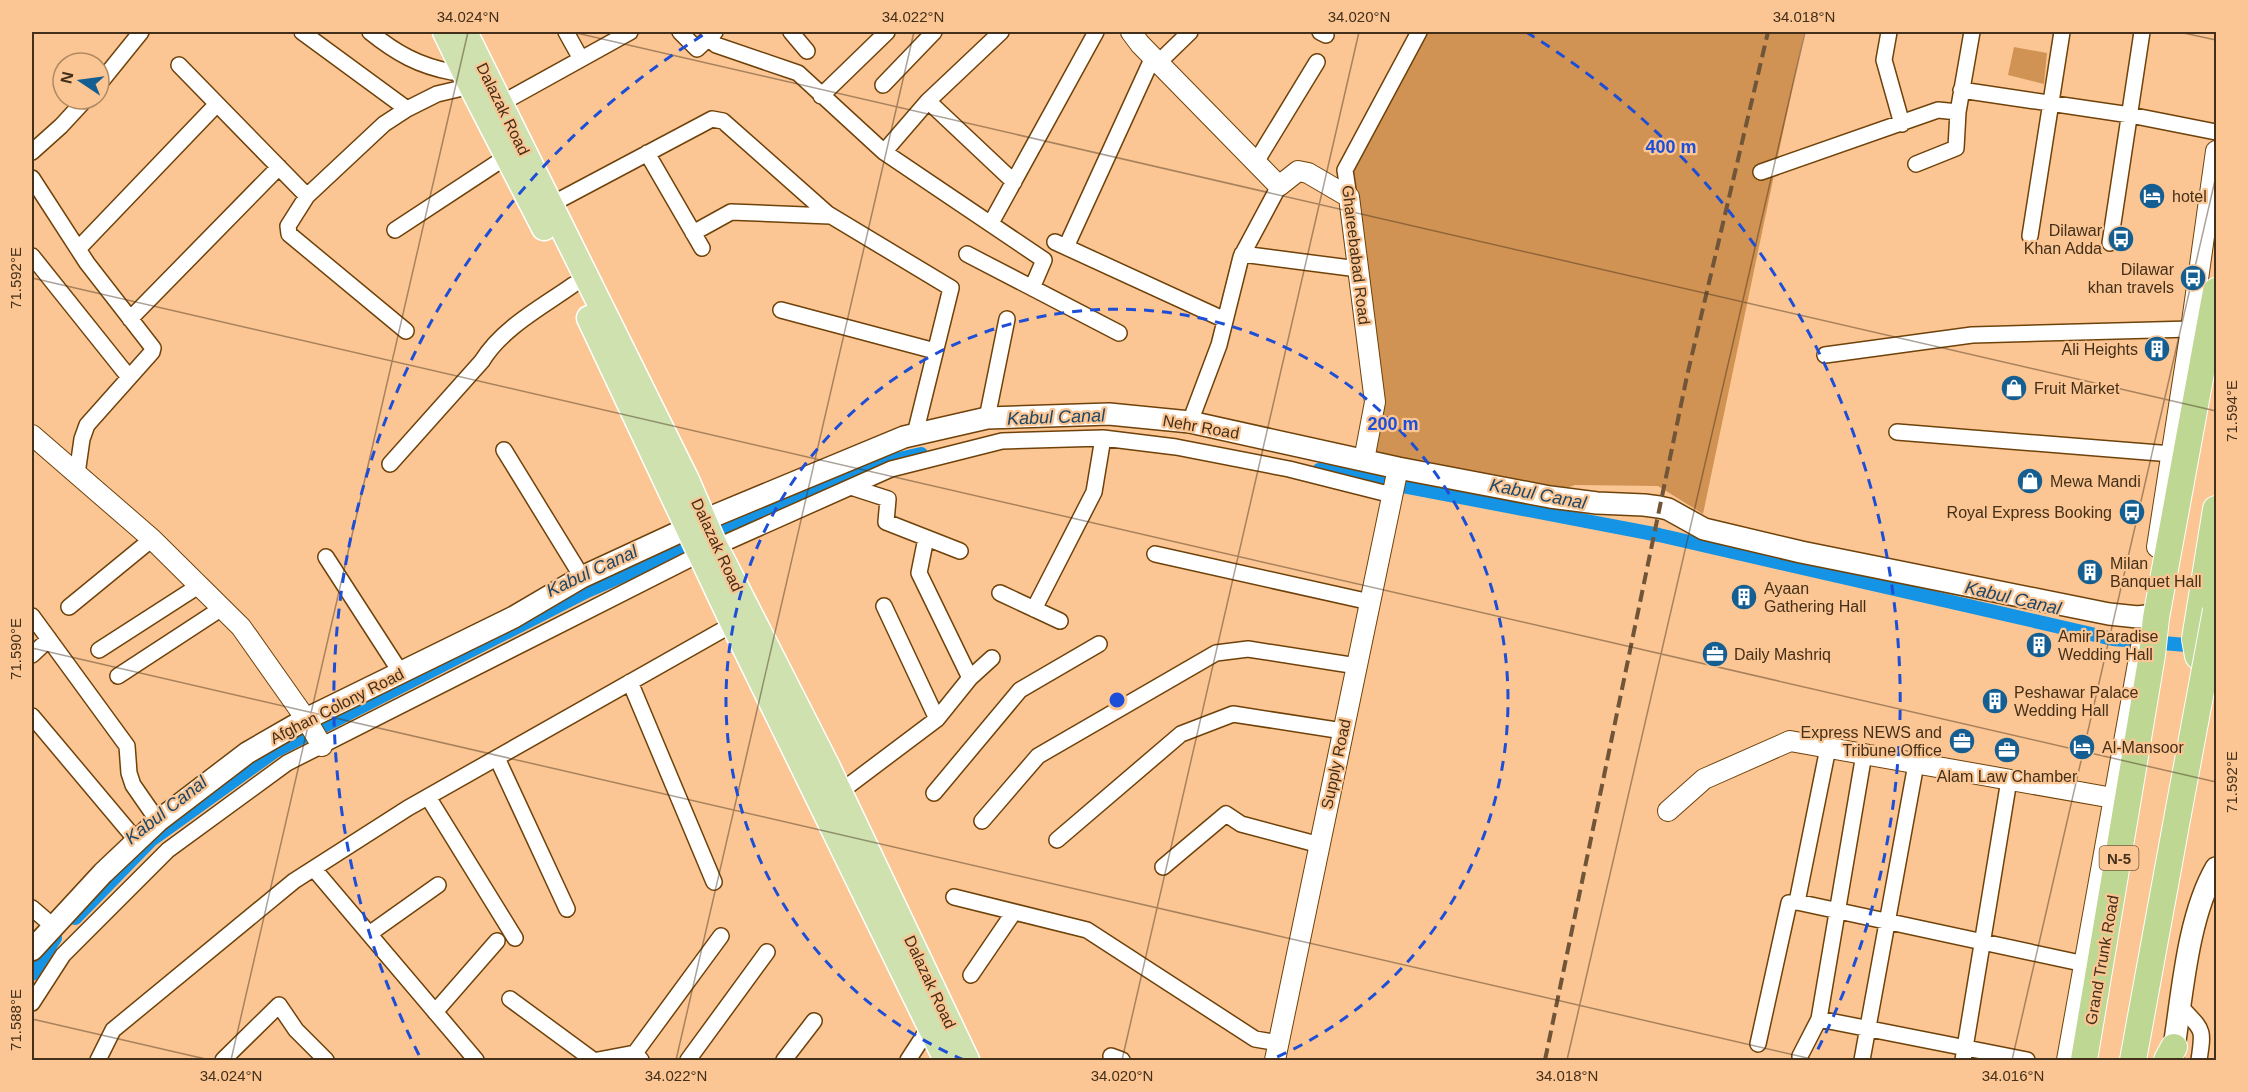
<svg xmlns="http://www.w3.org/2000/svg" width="2248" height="1092" font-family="Arial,sans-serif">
	<rect width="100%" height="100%" fill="#fbc693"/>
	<path fill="#d19353" d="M 1416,32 L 1804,32 L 1703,514 L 1658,486 L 1575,485 L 1560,490 L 1364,460 L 1375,402 L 1345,170 Z
		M 2014,47 L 2047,53 L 2044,84 L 2008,75 Z"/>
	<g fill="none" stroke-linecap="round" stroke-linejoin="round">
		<path stroke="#1593e4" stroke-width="14" d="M 1319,470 L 1659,535 L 2113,639 L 2199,646
			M 75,918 L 151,840 L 275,751 L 587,591 L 881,463 L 921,454
			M 32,974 L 55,938"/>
		<defs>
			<path id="minor" d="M 302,32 L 407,109
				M 370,32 C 396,53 419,66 452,72 L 462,67
				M 566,32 L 581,59
				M 680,32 L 697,49 L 715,32
				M 791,32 L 807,51
				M 1320,32 L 1326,35
				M 1889,32 L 1884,60 L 1902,124
				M 709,38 L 716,45 L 798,73 L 884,152 L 1044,260 L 1032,288
				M 1158,63 L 1190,32
				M 179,65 L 307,196
				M 99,84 L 141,32
				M 883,85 L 934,32
				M 1961,90 L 2130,115 L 2216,132
				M 821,96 L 887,32
				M 928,101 L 1014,182
				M 500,104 L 630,32
				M 32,152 L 61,126 L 86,99
				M 884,152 L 928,101 L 1001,32
				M 647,153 L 702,248
				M 1256,162 L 1317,62
				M 1916,164 L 1956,148 L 1958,112 L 1972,32
				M 1761,172 L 1938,110 L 1958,112
				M 32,178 L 87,263 L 153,348 L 152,352 L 87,425 L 82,439 L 77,474
				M 1349,197 L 1345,170 L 1419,32
				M 550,205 L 712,119 L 723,121 L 828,214 L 951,288 L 915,434
				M 991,223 L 1096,32
				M 395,230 L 506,157
				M 693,233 L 731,212 L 830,216
				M 2030,236 L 2062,32
				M 1055,242 L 1225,320
				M 2110,243 L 2142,32
				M 1066,247 L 1153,57
				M 78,249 L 217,104
				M 967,254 L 1119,333
				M 1242,254 L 1358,269
				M 32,256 L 128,376
				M 781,310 L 935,351
				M 130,319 L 279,167
				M 406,331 L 289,234 L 288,226 L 307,196 L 384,124 L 407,109 L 437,94 L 471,86
				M 1825,355 L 1972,335 L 2191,329
				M 987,418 L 1007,319
				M 1190,422 L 1219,345 L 1241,257 L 1279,186
				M 1897,432 L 2172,454
				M 504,450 L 582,577
				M 390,464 L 482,361 C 502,328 542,307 573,285
				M 851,487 L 888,499 L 886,522 L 960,551
				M 926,538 L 919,573 L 970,678
				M 716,547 L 891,469 L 1002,441 L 1103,438 L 1176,447 L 1289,469 L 1392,495
				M 1155,554 L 1370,602
				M 326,557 L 401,673
				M 1000,593 L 1060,621
				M 884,606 L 937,719
				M 69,607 L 152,539
				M 1034,609 L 1094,492 L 1103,438
				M 32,616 L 127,746 L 129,773 L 133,785 L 158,821
				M 99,650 L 200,585
				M 32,655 L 49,639
				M 118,676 L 222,608
				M 630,682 L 714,882
				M 32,716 L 137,841
				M 497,758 L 567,909
				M 840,792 L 937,719 L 970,678 L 992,658
				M 934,793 L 1020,690 L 1099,644
				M 428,797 L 515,938
				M 982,821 L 1038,756 L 1216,653 L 1248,649 L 1357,666
				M 1057,840 L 1181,734 L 1233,714 L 1343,731
				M 1163,867 L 1226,814 L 1241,824 L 1320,845
				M 314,869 L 476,1060
				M 954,897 L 1087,930 L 1255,1039 L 1278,1043
				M 1797,902 L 1828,748
				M 32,908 L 54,927
				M 369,934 L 438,885
				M 971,975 L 1014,912
				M 510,999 L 593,1060
				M 32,1003 L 63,955 L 168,850 L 287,763 L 700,554
				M 2181,1007 C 2203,1031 2204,1027 2199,1060
				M 435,1012 L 497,941
				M 1819,1019 L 2027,1060
				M 1758,1044 L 1789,903 L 1797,902 L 2085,964
				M 635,1053 L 721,936
				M 1111,1056 L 1122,1060
				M 1800,1056 L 1819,1019 L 1864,754
				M 98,1060 L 113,1030 L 294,881 L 408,808 L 733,624
				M 223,1060 L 279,1005 L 296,1030 L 326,1060
				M 598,1060 L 635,1053 L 641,1060
				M 688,1060 L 767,952
				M 784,1060 L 814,1021
				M 908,1060 L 930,1026
				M 1862,1060 L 1916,764
				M 1963,1060 L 2009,780"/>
			<path id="tertiary" d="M 1131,32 L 1140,44 L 1279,186 L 1298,171 L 1308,173 L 1349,197 L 1375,402 L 1364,460
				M 32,435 L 152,539 L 241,627 L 306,719 L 322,746
				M 2157,547 L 2191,329 L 2216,151
				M 1668,811 L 1704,779 L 1790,741 L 2113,798
				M 1275,1060 L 1398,468
				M 2067,1060 L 2141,647"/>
			<path id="secondary" d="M 704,520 L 904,437 L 987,418 L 1109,414 L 1190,422 L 1398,468 L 1550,497 L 1597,503 L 1644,505 L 1659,507 L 1668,509 L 1704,529 L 1801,552 L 2109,614 L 2138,617 L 2146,616
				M 32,950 L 103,873 L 158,821 L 247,753 L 306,719 L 514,617 L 582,577 L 688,528
				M 2172,1060 C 2182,1001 2186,920 2216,868"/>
			<path id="primary" d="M 445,32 L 471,86 L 544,228
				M 465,32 L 687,480 L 714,543 L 826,763 L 967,1060
				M 589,318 L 733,624 L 946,1060"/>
			<path id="trunk" d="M 2216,509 L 2195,639 L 2198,656 L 2202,660 L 2216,661
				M 2084,1060 L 2152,655 L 2156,618 L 2216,291
				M 2133,1060 L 2178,814
				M 2167,1060 L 2174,1047"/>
		</defs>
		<use href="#minor" stroke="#6f420a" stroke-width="18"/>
		<use href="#tertiary" stroke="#6f420a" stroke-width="22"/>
		<use href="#secondary" stroke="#6f420a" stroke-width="24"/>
		<use href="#primary" stroke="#fff" stroke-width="27"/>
		<use href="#trunk" stroke="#fff" stroke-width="28"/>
		<use href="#minor" stroke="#fff" stroke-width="15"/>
		<use href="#tertiary" stroke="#fff" stroke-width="20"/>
		<use href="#secondary" stroke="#fff" stroke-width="21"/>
		<use href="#primary" stroke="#cee1ae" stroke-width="24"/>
		<use href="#trunk" stroke="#bed793" stroke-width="26"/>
		<path stroke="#715538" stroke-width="4" stroke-dasharray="12 6" stroke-linecap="butt" d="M 1545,1060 L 1687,376 L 1768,32"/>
		<defs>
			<path id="trunk-bridge" d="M 2178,814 L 2216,610"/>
		</defs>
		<use href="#trunk-bridge" stroke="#fff" stroke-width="28" stroke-linecap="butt"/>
		<use href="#trunk-bridge" stroke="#bed793" stroke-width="26"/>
	</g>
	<path fill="none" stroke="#432f1a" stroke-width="1.5" stroke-opacity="0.45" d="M 572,32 L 2216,411M 2179,32 L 2216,40M 32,278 L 2216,782M 32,648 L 1816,1060M 32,1019 L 210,1060M 231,1060 L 468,32M 676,1060 L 914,32M 1122,1060 L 1359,32M 1567,1060 L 1805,32M 2012,1060 L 2216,176"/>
	<g fill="none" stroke="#1d4ed8" stroke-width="3" stroke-dasharray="10 8">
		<path d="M964 1060A391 391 0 1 1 1270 1060"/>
		<path d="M419 1055A783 783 0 0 1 708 32M1526 32A783 783 0 0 1 1815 1055"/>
	</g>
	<defs>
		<symbol id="hotel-disc" viewBox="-11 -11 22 22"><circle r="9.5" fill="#145e92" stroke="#fbc693"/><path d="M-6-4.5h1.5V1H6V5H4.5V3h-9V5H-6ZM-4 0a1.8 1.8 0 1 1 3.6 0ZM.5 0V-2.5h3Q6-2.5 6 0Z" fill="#fff"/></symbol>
		<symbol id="bus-disc" viewBox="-11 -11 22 22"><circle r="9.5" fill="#145e92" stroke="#fbc693"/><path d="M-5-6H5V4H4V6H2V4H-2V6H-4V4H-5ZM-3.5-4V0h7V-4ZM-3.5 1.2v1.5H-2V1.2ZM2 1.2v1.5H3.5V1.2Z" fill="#fff"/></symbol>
		<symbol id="building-disc" viewBox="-11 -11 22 22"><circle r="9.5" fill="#145e92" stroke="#fbc693"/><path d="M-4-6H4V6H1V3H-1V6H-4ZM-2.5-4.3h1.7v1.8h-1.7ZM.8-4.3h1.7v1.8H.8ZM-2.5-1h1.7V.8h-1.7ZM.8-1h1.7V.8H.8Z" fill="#fff"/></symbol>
		<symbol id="shop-disc" viewBox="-11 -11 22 22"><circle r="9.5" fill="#145e92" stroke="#fbc693"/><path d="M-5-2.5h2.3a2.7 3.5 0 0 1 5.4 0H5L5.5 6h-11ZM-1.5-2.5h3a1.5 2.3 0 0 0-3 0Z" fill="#fff"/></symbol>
		<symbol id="office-disc" viewBox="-11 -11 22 22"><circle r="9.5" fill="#145e92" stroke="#fbc693"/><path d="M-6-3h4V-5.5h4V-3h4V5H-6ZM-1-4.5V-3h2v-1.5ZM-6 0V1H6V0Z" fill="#fff"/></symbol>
	</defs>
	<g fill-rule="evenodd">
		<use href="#hotel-disc" x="2137" y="181" width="30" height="30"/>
		<use href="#bus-disc" x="2106" y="224" width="30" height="30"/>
		<use href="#bus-disc" x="2178" y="263" width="30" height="30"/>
		<use href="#building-disc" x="2142" y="334" width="30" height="30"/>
		<use href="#shop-disc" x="1999" y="373" width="30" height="30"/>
		<use href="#shop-disc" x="2015" y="466" width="30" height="30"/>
		<use href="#bus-disc" x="2117" y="497" width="30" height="30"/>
		<use href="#building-disc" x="2075" y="557" width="30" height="30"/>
		<use href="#building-disc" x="1729" y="582" width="30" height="30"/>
		<use href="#building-disc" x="2024" y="630" width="30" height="30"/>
		<use href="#office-disc" x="1700" y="639" width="30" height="30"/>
		<use href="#building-disc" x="1980" y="686" width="30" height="30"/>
		<use href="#office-disc" x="1947" y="726" width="30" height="30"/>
		<use href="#hotel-disc" x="2067" y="732" width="30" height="30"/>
		<use href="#office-disc" x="1992" y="735" width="30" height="30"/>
	</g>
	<g text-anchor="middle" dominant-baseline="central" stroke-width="4.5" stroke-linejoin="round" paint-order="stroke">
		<rect fill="#fbc693" stroke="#7a5c3e" stroke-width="1.5" x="2099.5" y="846" width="39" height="24" rx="4.5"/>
		<g font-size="15" font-weight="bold" fill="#432f1a">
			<text x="2119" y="858">N-5</text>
		</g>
		<g font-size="16" fill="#432f1a" stroke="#fbc693">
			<text transform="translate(503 109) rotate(64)">Dalazak Road</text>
			<text transform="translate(1356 255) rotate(83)">Ghareebabad Road</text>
			<text transform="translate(1201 427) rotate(10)">Nehr Road</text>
			<text transform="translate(717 545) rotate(65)">Dalazak Road</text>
			<text transform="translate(337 706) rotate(-27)">Afghan Colony Road</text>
			<text transform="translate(1336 764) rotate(-78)">Supply Road</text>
			<text transform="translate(2102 960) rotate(-80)">Grand Trunk Road</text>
			<text transform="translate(930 982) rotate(65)">Dalazak Road</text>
		</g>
		<g font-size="16" fill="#432f1a" stroke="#fbc693" text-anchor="start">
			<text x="2172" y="196">hotel</text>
			<text x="2102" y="230" text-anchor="end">Dilawar<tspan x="2102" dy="18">Khan Adda</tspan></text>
			<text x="2174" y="269" text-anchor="end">Dilawar<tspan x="2174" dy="18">khan travels</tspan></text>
			<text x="2138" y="349" text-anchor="end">Ali Heights</text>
			<text x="2034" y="388">Fruit Market</text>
			<text x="2050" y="481">Mewa Mandi</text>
			<text x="2112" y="512" text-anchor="end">Royal Express Booking</text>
			<text x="2110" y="563">Milan<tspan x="2110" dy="18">Banquet Hall</tspan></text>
			<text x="1764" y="588">Ayaan<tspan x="1764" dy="18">Gathering Hall</tspan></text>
			<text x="2058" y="636">Amir Paradise<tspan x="2058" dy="18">Wedding Hall</tspan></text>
			<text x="1734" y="654">Daily Mashriq</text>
			<text x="2014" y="692">Peshawar Palace<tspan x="2014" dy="18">Wedding Hall</tspan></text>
			<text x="1942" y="732" text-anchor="end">Express NEWS and<tspan x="1942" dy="18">Tribune Office</tspan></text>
			<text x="2102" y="747">Al-Mansoor</text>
			<text x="2007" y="776" text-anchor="middle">Alam Law Chamber</text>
		</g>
		<g font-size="18" font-style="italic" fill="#1c4769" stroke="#fbc693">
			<text transform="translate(1056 417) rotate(-2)">Kabul Canal</text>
			<text transform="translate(1538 494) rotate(11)">Kabul Canal</text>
			<text transform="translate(592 571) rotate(-25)">Kabul Canal</text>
			<text transform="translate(2013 598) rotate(13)">Kabul Canal</text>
			<text transform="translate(166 810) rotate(-38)">Kabul Canal</text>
		</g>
	</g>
	<circle cx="1117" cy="700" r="9" fill="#1d4ed8" stroke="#fbc693" stroke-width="3"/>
	<g font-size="18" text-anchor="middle" font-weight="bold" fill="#1d4ed8" stroke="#fbc693" stroke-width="4.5" stroke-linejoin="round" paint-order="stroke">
		<text x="1671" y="153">400 m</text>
		<text x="1393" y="430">200 m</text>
	</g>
	<rect width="2248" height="1092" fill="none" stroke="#fbc693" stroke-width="66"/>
	<g transform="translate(81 81) rotate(283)"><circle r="28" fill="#fbc693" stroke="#b18a63" stroke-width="1.5"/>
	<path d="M0-4.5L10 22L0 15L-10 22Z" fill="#145e92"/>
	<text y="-9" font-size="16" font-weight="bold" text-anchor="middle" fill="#432f1a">N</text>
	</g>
	<rect x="33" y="33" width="2182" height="1026" fill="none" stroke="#432f1a" stroke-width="2"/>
	<g font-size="15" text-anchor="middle" fill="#432f1a">
		<text x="468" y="22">34.024°N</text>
		<text x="913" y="22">34.022°N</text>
		<text x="1359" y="22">34.020°N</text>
		<text x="1804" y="22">34.018°N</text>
		<text transform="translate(16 278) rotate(-90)" y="5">71.592°E</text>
		<text transform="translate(2232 411) rotate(-90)" y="5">71.594°E</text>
		<text transform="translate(16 649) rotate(-90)" y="5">71.590°E</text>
		<text transform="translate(2232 782) rotate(-90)" y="5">71.592°E</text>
		<text transform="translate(16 1020) rotate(-90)" y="5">71.588°E</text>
		<text x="231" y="1081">34.024°N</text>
		<text x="676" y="1081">34.022°N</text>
		<text x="1122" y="1081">34.020°N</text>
		<text x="1567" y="1081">34.018°N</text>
		<text x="2013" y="1081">34.016°N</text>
	</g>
</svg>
